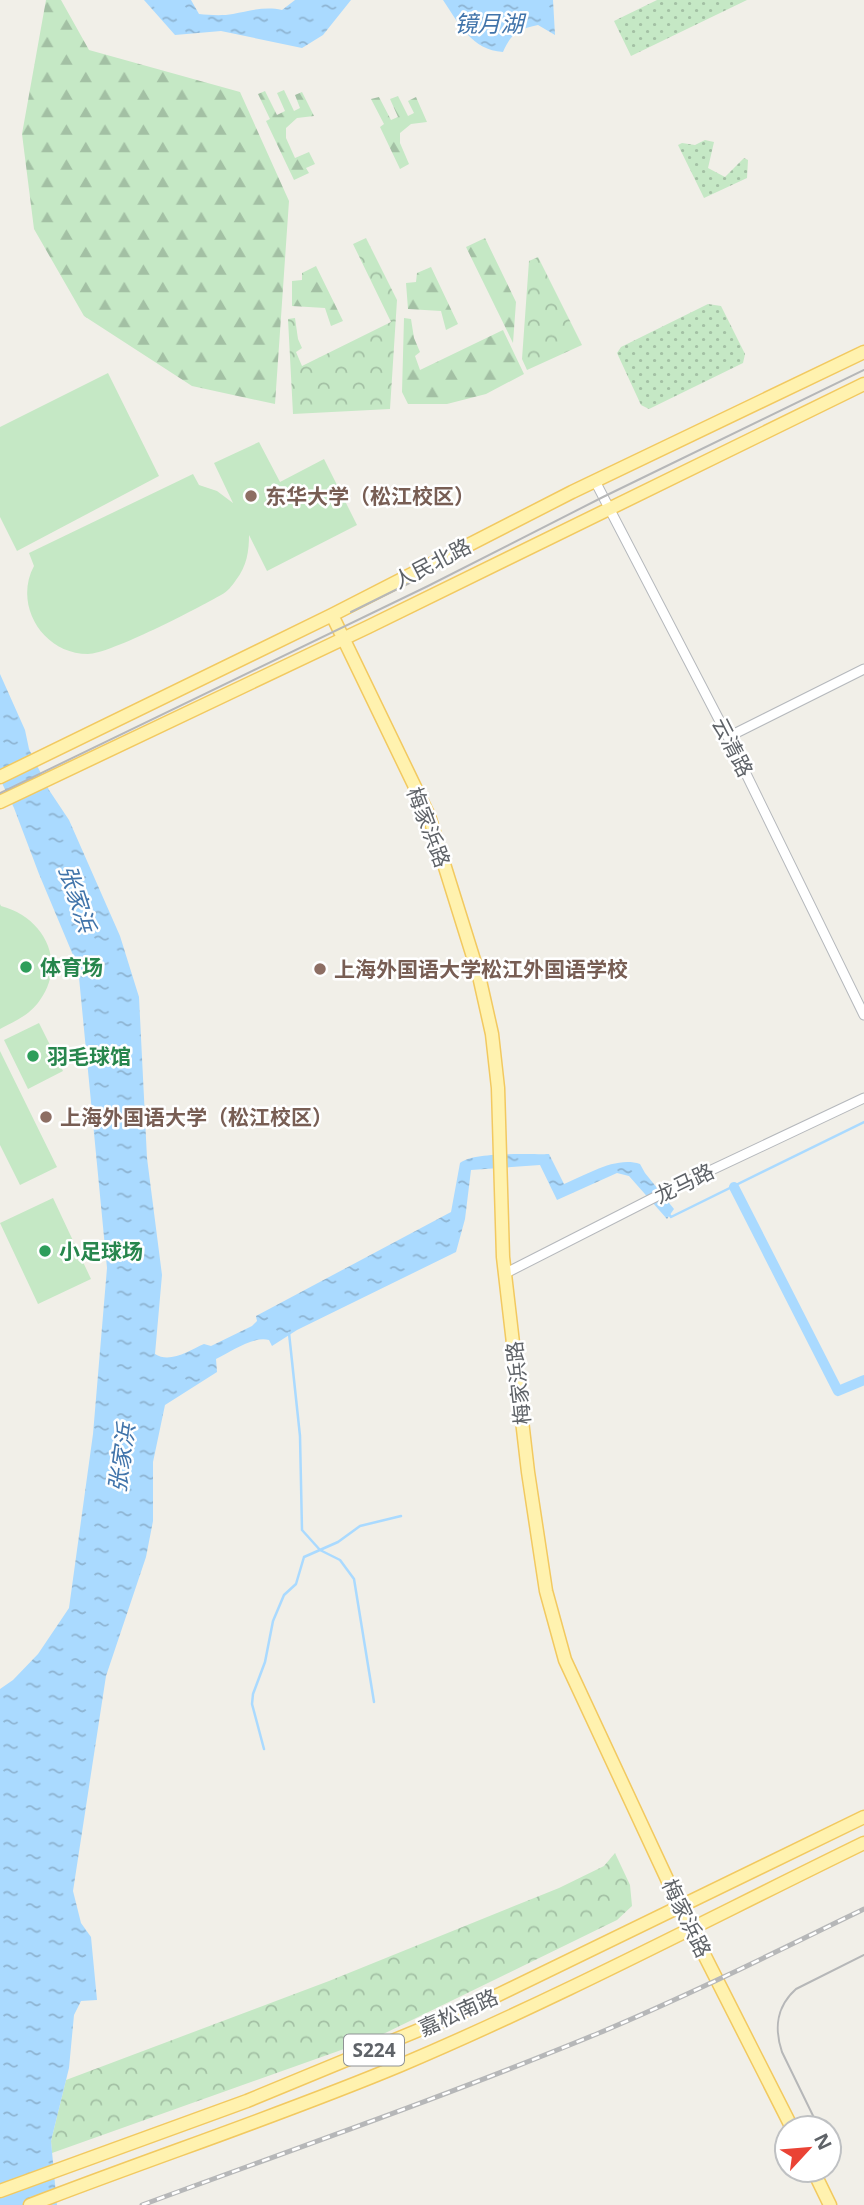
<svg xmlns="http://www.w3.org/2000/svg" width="864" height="2205" font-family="'Open Sans','Noto Sans SC',sans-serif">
	<defs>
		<pattern id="grass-dots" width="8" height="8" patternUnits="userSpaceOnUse" patternTransform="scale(1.75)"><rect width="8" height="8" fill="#c5e8c5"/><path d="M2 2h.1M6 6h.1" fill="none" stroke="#a3c0a4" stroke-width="1.8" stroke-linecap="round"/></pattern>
		<pattern id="forest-firs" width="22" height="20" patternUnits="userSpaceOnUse" patternTransform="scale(1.75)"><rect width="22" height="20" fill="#c5e8c5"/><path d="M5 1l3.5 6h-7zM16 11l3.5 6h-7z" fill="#a3c0a4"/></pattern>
		<pattern id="park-crowns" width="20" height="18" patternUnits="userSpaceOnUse" patternTransform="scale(1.75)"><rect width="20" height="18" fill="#c5e8c5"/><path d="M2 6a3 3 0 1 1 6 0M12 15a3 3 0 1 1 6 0" fill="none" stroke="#a3c0a4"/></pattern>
		<pattern id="water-ripples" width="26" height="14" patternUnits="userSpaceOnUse" patternTransform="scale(1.75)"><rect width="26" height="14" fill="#aadaff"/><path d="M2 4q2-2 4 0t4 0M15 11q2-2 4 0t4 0" fill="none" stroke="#8eb4d2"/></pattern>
	</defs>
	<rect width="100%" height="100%" fill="#f1efe8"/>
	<path fill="url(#grass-dots)" d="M 657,0 L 747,0 L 631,56 L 614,21 Z
		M 705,140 L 714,142 L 708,168 L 725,177 L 744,158 L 748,160 L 747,178 L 704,198 L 678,145 L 682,143 L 695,145 Z
		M 708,304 L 721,306 L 745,354 L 743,363 L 649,409 L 641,405 L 617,353 L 621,347 Z"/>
	<path fill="url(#forest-firs)" d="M 46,0 L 61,0 L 89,50 L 240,92 L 289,201 L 275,404 L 192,386 L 84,316 L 34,229 L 22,134 Z
		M 284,90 L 294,111 L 300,108 L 295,95 L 302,92 L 314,116 L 297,118 L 286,128 L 286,138 L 295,158 L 309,152 L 315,164 L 306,168 L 309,173 L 294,180 L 266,121 L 270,119 L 258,94 L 265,91 L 277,115 L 285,111 L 277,93 Z
		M 398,96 L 408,116 L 414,113 L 408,101 L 416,97 L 427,122 L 411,124 L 400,133 L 400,143 L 409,164 L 400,169 L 380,127 L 384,124 L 371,99 L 379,97 L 391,120 L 398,117 L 390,99 Z
		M 485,238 L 516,302 L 513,343 L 466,247 Z
		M 316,266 L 343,321 L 331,326 L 325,308 L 292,306 L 292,281 L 302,280 L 302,273 Z
		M 431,267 L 458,324 L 446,330 L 441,311 L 408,309 L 406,283 L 416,282 L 417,273 Z
		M 404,318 L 411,319 L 414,338 L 420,352 L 415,356 L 420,370 L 503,330 L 524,374 L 486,394 L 447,404 L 408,404 L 402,392 Z"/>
	<path fill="url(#park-crowns)" d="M 366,238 L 397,300 L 390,409 L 293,414 L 288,319 L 295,318 L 298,339 L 302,348 L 296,352 L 302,366 L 391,322 L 353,244 Z
		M 538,257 L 582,345 L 527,370 L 522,359 L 529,261 Z
		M 615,1853 L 630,1885 L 632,1906 L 617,1920 L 375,2038 L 52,2153 L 51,2141 L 66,2080 L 329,1981 L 559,1888 L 604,1866 Z"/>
	<path fill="#c5e8c5" d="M 108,373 L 159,476 L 17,551 L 0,517 L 0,427 Z
		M 259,442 L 280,482 L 324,459 L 357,525 L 267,571 L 249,535 C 249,551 247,566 236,580 C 232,586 227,592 221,595 C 198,608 110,654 88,654 C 43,654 13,605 34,566 L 29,553 L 193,474 L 199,485 L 217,491 L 233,503 L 214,463 Z
		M 0,904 L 1,906 C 44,917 67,962 40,1000 C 30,1015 15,1021 0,1029 Z
		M 39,1023 L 63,1071 L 28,1089 L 4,1040 Z
		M 0,1051 L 57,1167 L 20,1185 L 0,1145 Z
		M 53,1198 L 91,1279 L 38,1304 L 0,1223 Z"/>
	<path fill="url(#water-ripples)" d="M 144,0 L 191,0 L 199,14 C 209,15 222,16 233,14 C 249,11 265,6 282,10 L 295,0 L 351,0 L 323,35 L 302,48 L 221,31 L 175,35 Z
		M 443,0 L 553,0 L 555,35 L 538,25 C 519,29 511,33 503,52 C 472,50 459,24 443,0 Z
		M 0,674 L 25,730 L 29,749 L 49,790 L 69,820 L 120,936 L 139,997 L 147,1158 L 162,1275 L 155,1354 C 170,1364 190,1350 204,1344 L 211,1346 L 252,1326 L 257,1321 L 256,1316 L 451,1212 L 460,1163 C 475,1151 529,1155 549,1154 L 564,1184 C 587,1175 615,1156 640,1164 L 645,1173 L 674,1209 L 667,1219 L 629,1176 L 617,1173 L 557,1200 L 540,1165 L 471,1170 L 465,1219 L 456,1252 L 297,1330 L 272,1346 L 269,1340 C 252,1336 231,1352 216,1359 L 217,1372 L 165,1405 L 153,1462 L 153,1521 L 146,1557 L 106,1676 L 73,1891 L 81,1923 L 91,1937 L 97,2000 L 81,2001 L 74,2015 L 69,2068 L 51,2141 L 57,2205 L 0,2205 L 0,1689 L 13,1680 L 38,1654 L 69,1608 L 93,1434 L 107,1268 L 78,967 L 39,874 L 14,808 L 0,779 Z"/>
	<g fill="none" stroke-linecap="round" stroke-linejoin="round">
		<path stroke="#aadaff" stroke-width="2.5" d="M 668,1213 L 671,1217 L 864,1122
			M 289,1333 L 300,1436 L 302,1530 L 320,1550 L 340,1560 L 354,1579 L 374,1702
			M 264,1749 L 252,1704 L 253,1694 L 265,1662 L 273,1621 L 284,1595 L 296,1584 L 304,1557 L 338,1542 L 360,1526 L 401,1516"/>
		<path stroke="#aadaff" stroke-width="10" d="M 734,1187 L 838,1391 L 864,1380"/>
		<defs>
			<path id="minor" d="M 595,481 L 728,737 L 864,1015
				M 728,737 L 864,669
				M 506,1273 L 667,1191 L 864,1098"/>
			<path id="major" d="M 332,615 L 429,816 L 479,976 L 492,1034 L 498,1088 L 503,1257 L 528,1472 L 546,1591 L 565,1660 L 680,1907 L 792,2128
				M 0,777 L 332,615 L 572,492 L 864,352
				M 0,802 L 368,627 L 864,384
				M 813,2170 L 830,2205
				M 0,2191 L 247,2101 L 465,2011 L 864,1817
				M 30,2205 C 154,2157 279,2116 401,2065 C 559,1998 710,1918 864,1843"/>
		</defs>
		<use href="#minor" stroke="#b5b8bc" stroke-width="11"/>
		<use href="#major" stroke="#f2c960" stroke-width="15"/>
		<use href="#minor" stroke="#fff" stroke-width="9"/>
		<use href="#major" stroke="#fff2af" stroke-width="12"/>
		<path stroke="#b6b7b8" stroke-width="2" d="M 351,612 L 458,559
			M 0,793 L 428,586 L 603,497 L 864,370
			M 819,2128 L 782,2052 C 774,2028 776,2007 796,1989 L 864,1955
			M 829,2148 L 833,2157"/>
		<defs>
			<path id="rail" d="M 142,2205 C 294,2149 449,2095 599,2033 C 689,1995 776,1952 864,1909"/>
		</defs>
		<use href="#rail" stroke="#b6b7b8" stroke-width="5"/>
		<use href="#rail" stroke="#fff" stroke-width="2.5" stroke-dasharray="8" stroke-linecap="butt"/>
	</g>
	<g fill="#8d6e63" stroke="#fff" stroke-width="2.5">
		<circle cx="251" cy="496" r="7"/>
		<circle cx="320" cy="969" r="7"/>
		<circle cx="46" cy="1117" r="7"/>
	</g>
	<g fill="#2e9e5b" stroke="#fff" stroke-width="2.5">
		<circle cx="26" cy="967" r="7"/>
		<circle cx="33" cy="1056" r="7"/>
		<circle cx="45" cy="1251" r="7"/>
	</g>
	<g text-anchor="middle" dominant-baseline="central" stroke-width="5" stroke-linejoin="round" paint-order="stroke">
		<rect fill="#fff" stroke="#8f9295" stroke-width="2" x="344" y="2034.5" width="60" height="31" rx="5"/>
		<g font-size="19" font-weight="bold" fill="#5f6368">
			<text x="374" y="2050">S224</text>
		</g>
		<g font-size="21" font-weight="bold" fill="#785e54" stroke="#fff" text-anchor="start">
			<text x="265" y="496">东华大学（松江校区）</text>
			<text x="334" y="969">上海外国语大学松江外国语学校</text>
			<text x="60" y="1117">上海外国语大学（松江校区）</text>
		</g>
		<g font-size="21" fill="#5f6368" stroke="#fff">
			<text transform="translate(432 563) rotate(-27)">人民北路</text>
			<text transform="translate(733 747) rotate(63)">云清路</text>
			<text transform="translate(429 827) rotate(69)">梅家浜路</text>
			<text transform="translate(684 1183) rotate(-26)">龙马路</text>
			<text transform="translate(518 1383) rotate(-96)">梅家浜路</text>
			<text transform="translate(687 1918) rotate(64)">梅家浜路</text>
			<text transform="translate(458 2012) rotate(-24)">嘉松南路</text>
		</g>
		<g font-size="21" font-weight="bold" fill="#27864d" stroke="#fff" text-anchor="start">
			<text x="40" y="967">体育场</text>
			<text x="47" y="1056">羽毛球馆</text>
			<text x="59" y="1251">小足球场</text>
		</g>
		<g font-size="23" font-style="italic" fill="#4174aa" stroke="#fff">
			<text x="489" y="23">镜月湖</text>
			<text transform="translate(78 898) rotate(72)">张家浜</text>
			<text transform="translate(121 1458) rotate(-82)">张家浜</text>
		</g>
	</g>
	<g transform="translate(808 2149) rotate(64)"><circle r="33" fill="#ffffff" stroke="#bfc1c3" stroke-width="2"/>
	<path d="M0-5L12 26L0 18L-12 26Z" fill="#ea4335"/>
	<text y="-10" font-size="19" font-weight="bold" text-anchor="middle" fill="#5f6368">N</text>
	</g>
</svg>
